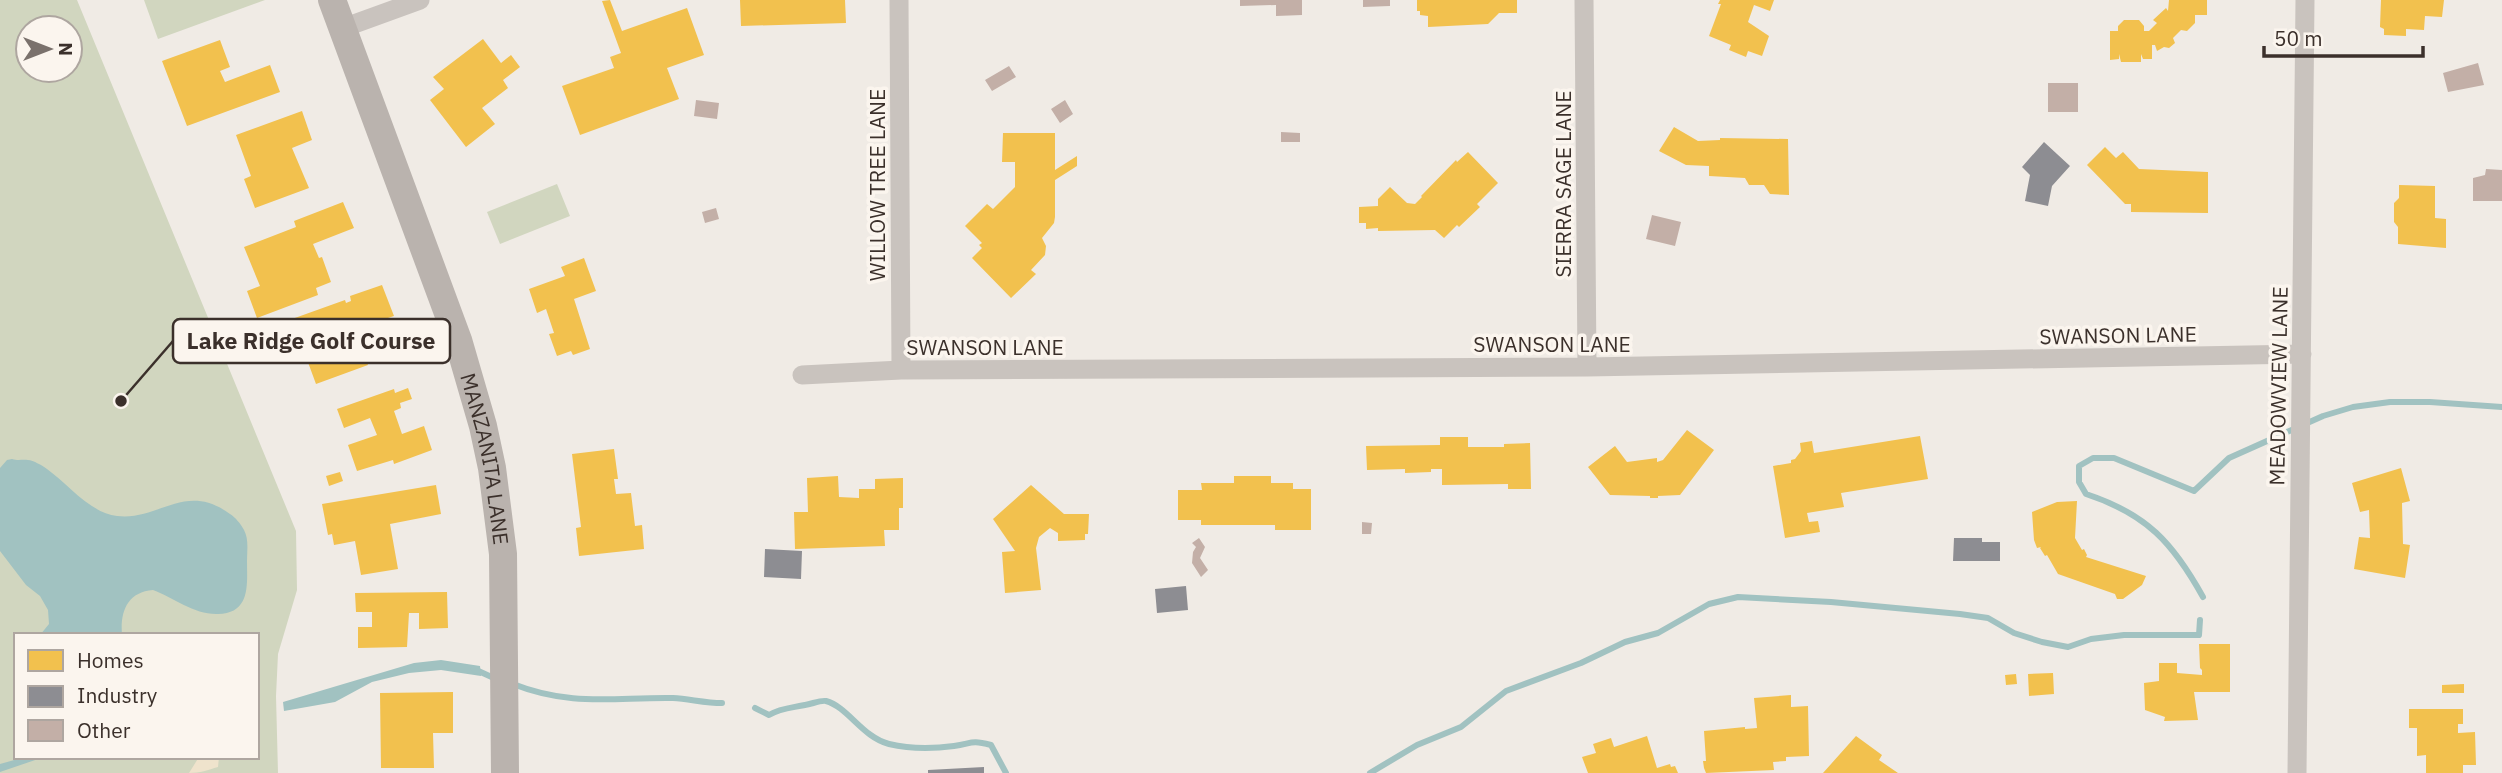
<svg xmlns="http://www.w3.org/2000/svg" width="2502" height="773" font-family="'IBM Plex Sans',sans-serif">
	<rect width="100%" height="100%" fill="#f0ebe5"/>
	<path fill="#d1d6bf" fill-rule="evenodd" d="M 0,0 L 77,0 L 296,531 L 297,590 L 278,654 L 276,696 L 278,773 L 0,773 ZM 28,28 L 70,28 L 70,70 L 28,70 ZM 16,635 L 257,635 L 257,757 L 16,757 Z
		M 144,0 L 265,0 L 158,39 Z
		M 557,184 L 570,216 L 500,244 L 487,212 Z"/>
	<path fill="#efe3cc" d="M 199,757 L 219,757 L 218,767 C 208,770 200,773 189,773 Z"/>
	<path fill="#a1c2c1" d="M 12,459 C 19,461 22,459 28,460 C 33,460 43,466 47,469 C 68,484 90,513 117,516 C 159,521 185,481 230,514 C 235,517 241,524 244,530 C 249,539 247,551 247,561 C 247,584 251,613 218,614 C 195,615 174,598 153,590 C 127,592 120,612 122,635 L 40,635 L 49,624 L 48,610 L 40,596 L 26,585 L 0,551 L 0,468 L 7,460 Z
		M 441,660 L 480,666 L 481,676 L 441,670 L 409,673 L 372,682 L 335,702 L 284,711 L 283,702 L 414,663 Z
		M 25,757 L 44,757 L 0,772 L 0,764 Z"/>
	<path fill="#f2c14e" d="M 610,0 L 622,31 L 687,8 L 704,55 L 667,68 L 679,99 L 580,135 L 562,86 L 614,68 L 610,57 L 621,53 L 602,1 Z
		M 740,0 L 845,0 L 846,23 L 741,26 Z
		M 1417,0 L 1517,0 L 1517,13 L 1499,13 L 1488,24 L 1428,27 L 1428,16 L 1420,15 L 1420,11 L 1417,11 Z
		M 1720,0 L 1774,0 L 1770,11 L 1754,5 L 1748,22 L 1769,36 L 1762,56 L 1748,51 L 1746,57 L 1729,50 L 1731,45 L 1709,36 L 1721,4 L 1718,4 Z
		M 2169,0 L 2207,0 L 2207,15 L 2195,15 L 2195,23 L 2187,31 L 2181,30 L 2173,38 L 2175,43 L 2169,48 L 2164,47 L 2157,51 L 2155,45 L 2152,45 L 2152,59 L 2143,59 L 2141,54 L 2141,62 L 2121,62 L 2119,54 L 2119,59 L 2110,60 L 2110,31 L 2118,31 L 2118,26 L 2124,20 L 2139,20 L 2144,26 L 2144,31 L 2149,31 L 2157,23 L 2153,20 L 2166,8 L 2168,11 Z
		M 2381,0 L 2444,0 L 2442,17 L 2425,16 L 2424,30 L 2406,29 L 2406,36 L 2384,35 L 2384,29 L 2380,27 Z
		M 483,39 L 501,63 L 511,55 L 520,67 L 503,80 L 508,88 L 482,108 L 495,124 L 466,147 L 430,100 L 444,89 L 433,77 Z
		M 220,40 L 230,67 L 220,71 L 225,82 L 270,65 L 280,92 L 187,126 L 162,61 Z
		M 302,111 L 312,140 L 292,148 L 309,188 L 255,208 L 244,179 L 251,176 L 236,135 Z
		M 1674,127 L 1698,141 L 1720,140 L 1720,138 L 1788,139 L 1789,195 L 1770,194 L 1764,185 L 1749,185 L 1745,178 L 1709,176 L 1709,166 L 1686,165 L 1659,151 Z
		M 1003,133 L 1055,133 L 1055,170 L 1077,156 L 1077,166 L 1055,180 L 1055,217 L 1054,223 L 1042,238 L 1046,246 L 1045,255 L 1031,270 L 1036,274 L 1011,298 L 972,258 L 982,248 L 979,245 L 982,243 L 965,226 L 987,204 L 993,209 L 1015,187 L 1015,162 L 1002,162 Z
		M 2105,147 L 2116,158 L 2123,152 L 2139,169 L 2208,172 L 2208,213 L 2131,212 L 2131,204 L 2125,204 L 2087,165 Z
		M 1468,152 L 1498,183 L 1477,204 L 1480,207 L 1459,227 L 1457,225 L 1444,238 L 1435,230 L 1378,231 L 1378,228 L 1366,229 L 1366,223 L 1359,223 L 1359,207 L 1378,206 L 1378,199 L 1390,187 L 1407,203 L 1415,204 L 1422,197 L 1421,196 L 1456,160 L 1457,162 Z
		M 2399,185 L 2435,186 L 2435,218 L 2446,219 L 2446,248 L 2398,244 L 2398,227 L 2394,222 L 2394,203 L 2399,198 Z
		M 343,202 L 354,228 L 313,244 L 319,258 L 322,257 L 331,282 L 316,288 L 318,295 L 257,318 L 247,291 L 260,286 L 244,247 L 296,227 L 294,221 Z
		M 584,258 L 596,291 L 574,299 L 590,349 L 573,355 L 571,351 L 557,356 L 549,334 L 554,333 L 546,309 L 537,313 L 529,289 L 565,276 L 561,267 Z
		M 382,285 L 394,316 L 355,329 L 357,335 L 370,330 L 373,339 L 361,344 L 368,365 L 316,384 L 292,319 L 345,300 L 346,303 L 351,301 L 350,296 Z
		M 408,388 L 412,399 L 400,403 L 401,408 L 394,411 L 402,434 L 424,426 L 432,450 L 394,464 L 393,460 L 357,471 L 348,445 L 377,435 L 370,418 L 344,428 L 337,409 L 394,389 L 395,393 Z
		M 1687,430 L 1714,450 L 1680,495 L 1658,496 L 1658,498 L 1650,498 L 1650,496 L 1610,495 L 1588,467 L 1615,446 L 1627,462 L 1657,458 L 1657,462 L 1663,460 Z
		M 1920,436 L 1928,479 L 1841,493 L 1844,507 L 1807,513 L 1809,522 L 1818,521 L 1820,532 L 1785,538 L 1773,466 L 1791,463 L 1791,460 L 1795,459 L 1801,451 L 1800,443 L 1812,441 L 1814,453 Z
		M 1440,437 L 1468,437 L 1468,447 L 1504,447 L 1504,444 L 1530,443 L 1531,489 L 1508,489 L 1508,484 L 1442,485 L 1442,469 L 1431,469 L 1431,472 L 1405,473 L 1405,469 L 1367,470 L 1366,446 L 1440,445 Z
		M 614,449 L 618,479 L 614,479 L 616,494 L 631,493 L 635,526 L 642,525 L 644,549 L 579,556 L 576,528 L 581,527 L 572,454 Z
		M 2401,468 L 2410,501 L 2402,503 L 2403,544 L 2410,545 L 2405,578 L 2354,569 L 2359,537 L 2370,538 L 2369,510 L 2360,512 L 2352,483 Z
		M 340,472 L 343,481 L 329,486 L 326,476 Z
		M 838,476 L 839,497 L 859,498 L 859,489 L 875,489 L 875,479 L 903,478 L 903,508 L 899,508 L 899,530 L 884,530 L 885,546 L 795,549 L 794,512 L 808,512 L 807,478 Z
		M 1234,476 L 1271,476 L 1271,483 L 1293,483 L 1293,489 L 1311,489 L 1311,530 L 1275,530 L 1275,525 L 1201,525 L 1201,520 L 1178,520 L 1178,490 L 1202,490 L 1201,483 L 1234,483 Z
		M 436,485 L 441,514 L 390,524 L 398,569 L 361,575 L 355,541 L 334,545 L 332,534 L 328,535 L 322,504 Z
		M 1031,485 L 1064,514 L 1089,514 L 1088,534 L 1085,534 L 1085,540 L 1058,541 L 1058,533 L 1050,528 L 1039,537 L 1036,548 L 1041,590 L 1005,593 L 1002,552 L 1015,551 L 993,519 Z
		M 2077,501 L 2075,538 L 2082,550 L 2084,549 L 2087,555 L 2086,557 L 2146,576 L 2142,585 L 2123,599 L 2117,599 L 2115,594 L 2058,574 L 2047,555 L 2045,556 L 2040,548 L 2041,547 L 2037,548 L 2034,540 L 2032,512 L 2057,502 Z
		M 447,592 L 448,628 L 419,629 L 419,613 L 409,613 L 407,647 L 358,648 L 358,627 L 372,627 L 372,612 L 356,612 L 355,593 Z
		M 2199,644 L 2230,644 L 2230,692 L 2194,692 L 2198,720 L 2164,721 L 2165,717 L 2145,710 L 2144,683 L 2159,681 L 2159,663 L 2177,663 L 2177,673 L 2202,675 L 2202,670 L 2200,668 Z
		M 2053,673 L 2054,694 L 2029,696 L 2028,674 Z
		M 2016,674 L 2017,684 L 2006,685 L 2005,675 Z
		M 2464,684 L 2464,693 L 2442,693 L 2442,685 Z
		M 453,692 L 453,733 L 433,733 L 434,768 L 381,768 L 380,693 Z
		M 1791,695 L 1791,707 L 1808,706 L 1809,756 L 1786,757 L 1786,761 L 1773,762 L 1774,770 L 1706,773 L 1704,768 L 1703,761 L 1706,761 L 1704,731 L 1745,727 L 1745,729 L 1757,728 L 1754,698 Z
		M 2409,709 L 2463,709 L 2463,724 L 2458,724 L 2458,733 L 2475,732 L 2476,765 L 2463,765 L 2463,773 L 2426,773 L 2426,755 L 2417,756 L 2417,728 L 2409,728 Z
		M 1647,736 L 1657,768 L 1670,764 L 1671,767 L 1675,766 L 1678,773 L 1588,773 L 1582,757 L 1596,753 L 1593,744 L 1611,738 L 1614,747 Z
		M 1856,736 L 1882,755 L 1879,760 L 1898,773 L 1823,773 Z"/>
	<path fill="#8d8d92" d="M 2044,142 L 2070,166 L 2052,186 L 2048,206 L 2025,201 L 2030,175 L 2022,167 Z
		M 1954,538 L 1982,538 L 1982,542 L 2000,542 L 2000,561 L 1953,561 Z
		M 765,549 L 802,551 L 801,579 L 764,577 Z
		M 1186,586 L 1188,610 L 1157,613 L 1155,589 Z
		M 984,767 L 984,773 L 928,773 L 928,770 Z"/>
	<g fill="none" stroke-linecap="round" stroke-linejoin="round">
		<path stroke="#a1c2c1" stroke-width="6" d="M 2203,597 C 2173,543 2147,514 2086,494 L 2079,482 L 2079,466 L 2093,458 L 2114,458 L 2194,491 L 2229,458 L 2323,416 L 2353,407 L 2390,402 L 2430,402 L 2502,407
			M 474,669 L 496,679
			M 513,684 C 571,707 614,697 673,698 C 690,699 705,703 722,703
			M 755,708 L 769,715 C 781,708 791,708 805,705 C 812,704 820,700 826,701 C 848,707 862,737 889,744 C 910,749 932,749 954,746 C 974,743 970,740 991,745 L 1006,773
			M 1370,773 L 1417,745 L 1461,727 L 1506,691 L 1581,663 L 1625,642 L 1658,633 L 1709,604 L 1738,597 L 1831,602 L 1960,614 L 1988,618 L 2014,633 L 2042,642 L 2068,647 L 2091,639 L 2124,635 L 2199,635 L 2200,620"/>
	</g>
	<path fill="#c3afa7" d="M 1240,0 L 1302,0 L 1302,15 L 1276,16 L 1276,5 L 1240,6 Z
		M 1363,0 L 1390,0 L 1390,6 L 1363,7 Z
		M 2478,63 L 2484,85 L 2448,92 L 2443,73 Z
		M 1009,66 L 1016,77 L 992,91 L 985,80 Z
		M 2048,83 L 2078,83 L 2078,112 L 2048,112 Z
		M 696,100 L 719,103 L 717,119 L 694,116 Z
		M 1065,100 L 1073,114 L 1060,123 L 1051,109 Z
		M 1281,132 L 1300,133 L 1300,142 L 1281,142 Z
		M 2486,169 L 2502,170 L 2502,201 L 2473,201 L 2473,178 L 2485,175 Z
		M 716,208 L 719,219 L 705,223 L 702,212 Z
		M 1652,215 L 1681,222 L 1675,246 L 1646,239 Z
		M 1362,522 L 1372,523 L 1371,534 L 1362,534 Z
		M 1199,538 L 1205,547 L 1200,558 L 1208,570 L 1201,577 L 1192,563 L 1193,552 L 1196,547 L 1192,543 Z"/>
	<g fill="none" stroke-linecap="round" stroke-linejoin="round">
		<path stroke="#c9c3be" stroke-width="19" d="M 899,0 L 901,370
			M 1584,0 L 1587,367
			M 343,28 L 420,0
			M 802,375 L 901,370 L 1587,367 L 2302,354
			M 2297,773 L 2305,0"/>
		<path stroke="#bab3ae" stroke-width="28" id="s1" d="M 332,0 L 458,340 L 483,426 L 492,468 L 503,554 L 505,773"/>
	</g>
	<g text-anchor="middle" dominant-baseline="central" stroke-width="7" stroke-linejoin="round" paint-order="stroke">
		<g font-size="21" fill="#3b302b" stroke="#fbf5ee">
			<text transform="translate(1563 184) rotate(-90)">SIERRA SAGE LANE</text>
			<text transform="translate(877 185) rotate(-90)">WILLOW TREE LANE</text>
			<text transform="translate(2118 335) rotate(-1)">SWANSON LANE</text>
			<text x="1552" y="344">SWANSON LANE</text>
			<text x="985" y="347">SWANSON LANE</text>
			<text transform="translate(2278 386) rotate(-89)">MEADOWVIEW LANE</text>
			<text stroke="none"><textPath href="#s1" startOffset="485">MANZANITA LANE</textPath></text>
		</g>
	</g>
	<path fill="none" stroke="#3b302b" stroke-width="2.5" d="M121 401L173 341"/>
	<circle fill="#3b302b" stroke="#fbf5ee" stroke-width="2.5" cx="121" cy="401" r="7"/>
	<rect fill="#fbf5ee" stroke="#3b302b" stroke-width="2.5" x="173" y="319" width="277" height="44" rx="7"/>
	<g font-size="23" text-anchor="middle" font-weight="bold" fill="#3b302b">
		<text x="311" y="349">Lake Ridge Golf Course</text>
	</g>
	<rect x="14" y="633" width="245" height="126" fill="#fbf5ee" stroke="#aea6a0" stroke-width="2"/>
	<rect x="28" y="650" width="35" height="21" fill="#f2c14e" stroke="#aea6a0" stroke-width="2"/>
	<text x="77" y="668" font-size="21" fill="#3b302b">Homes</text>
	<rect x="28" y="686" width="35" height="21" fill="#8d8d92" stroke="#aea6a0" stroke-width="2"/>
	<text x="77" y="703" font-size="21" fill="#3b302b">Industry</text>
	<rect x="28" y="720" width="35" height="21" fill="#c3afa7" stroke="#aea6a0" stroke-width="2"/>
	<text x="77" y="738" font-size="21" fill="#3b302b">Other</text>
	<g transform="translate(49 49) rotate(90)"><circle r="33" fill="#fbf5ee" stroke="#aea6a0" stroke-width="2"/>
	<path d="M0-5L12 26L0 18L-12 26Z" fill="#7a716c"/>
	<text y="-10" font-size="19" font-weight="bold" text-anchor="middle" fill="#3b302b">N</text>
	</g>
	<path d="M2264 46v10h159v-10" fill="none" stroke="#3b302b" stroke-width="3.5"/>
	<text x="2274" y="46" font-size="21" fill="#3b302b" stroke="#fbf5ee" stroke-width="5" paint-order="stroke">50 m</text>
</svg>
